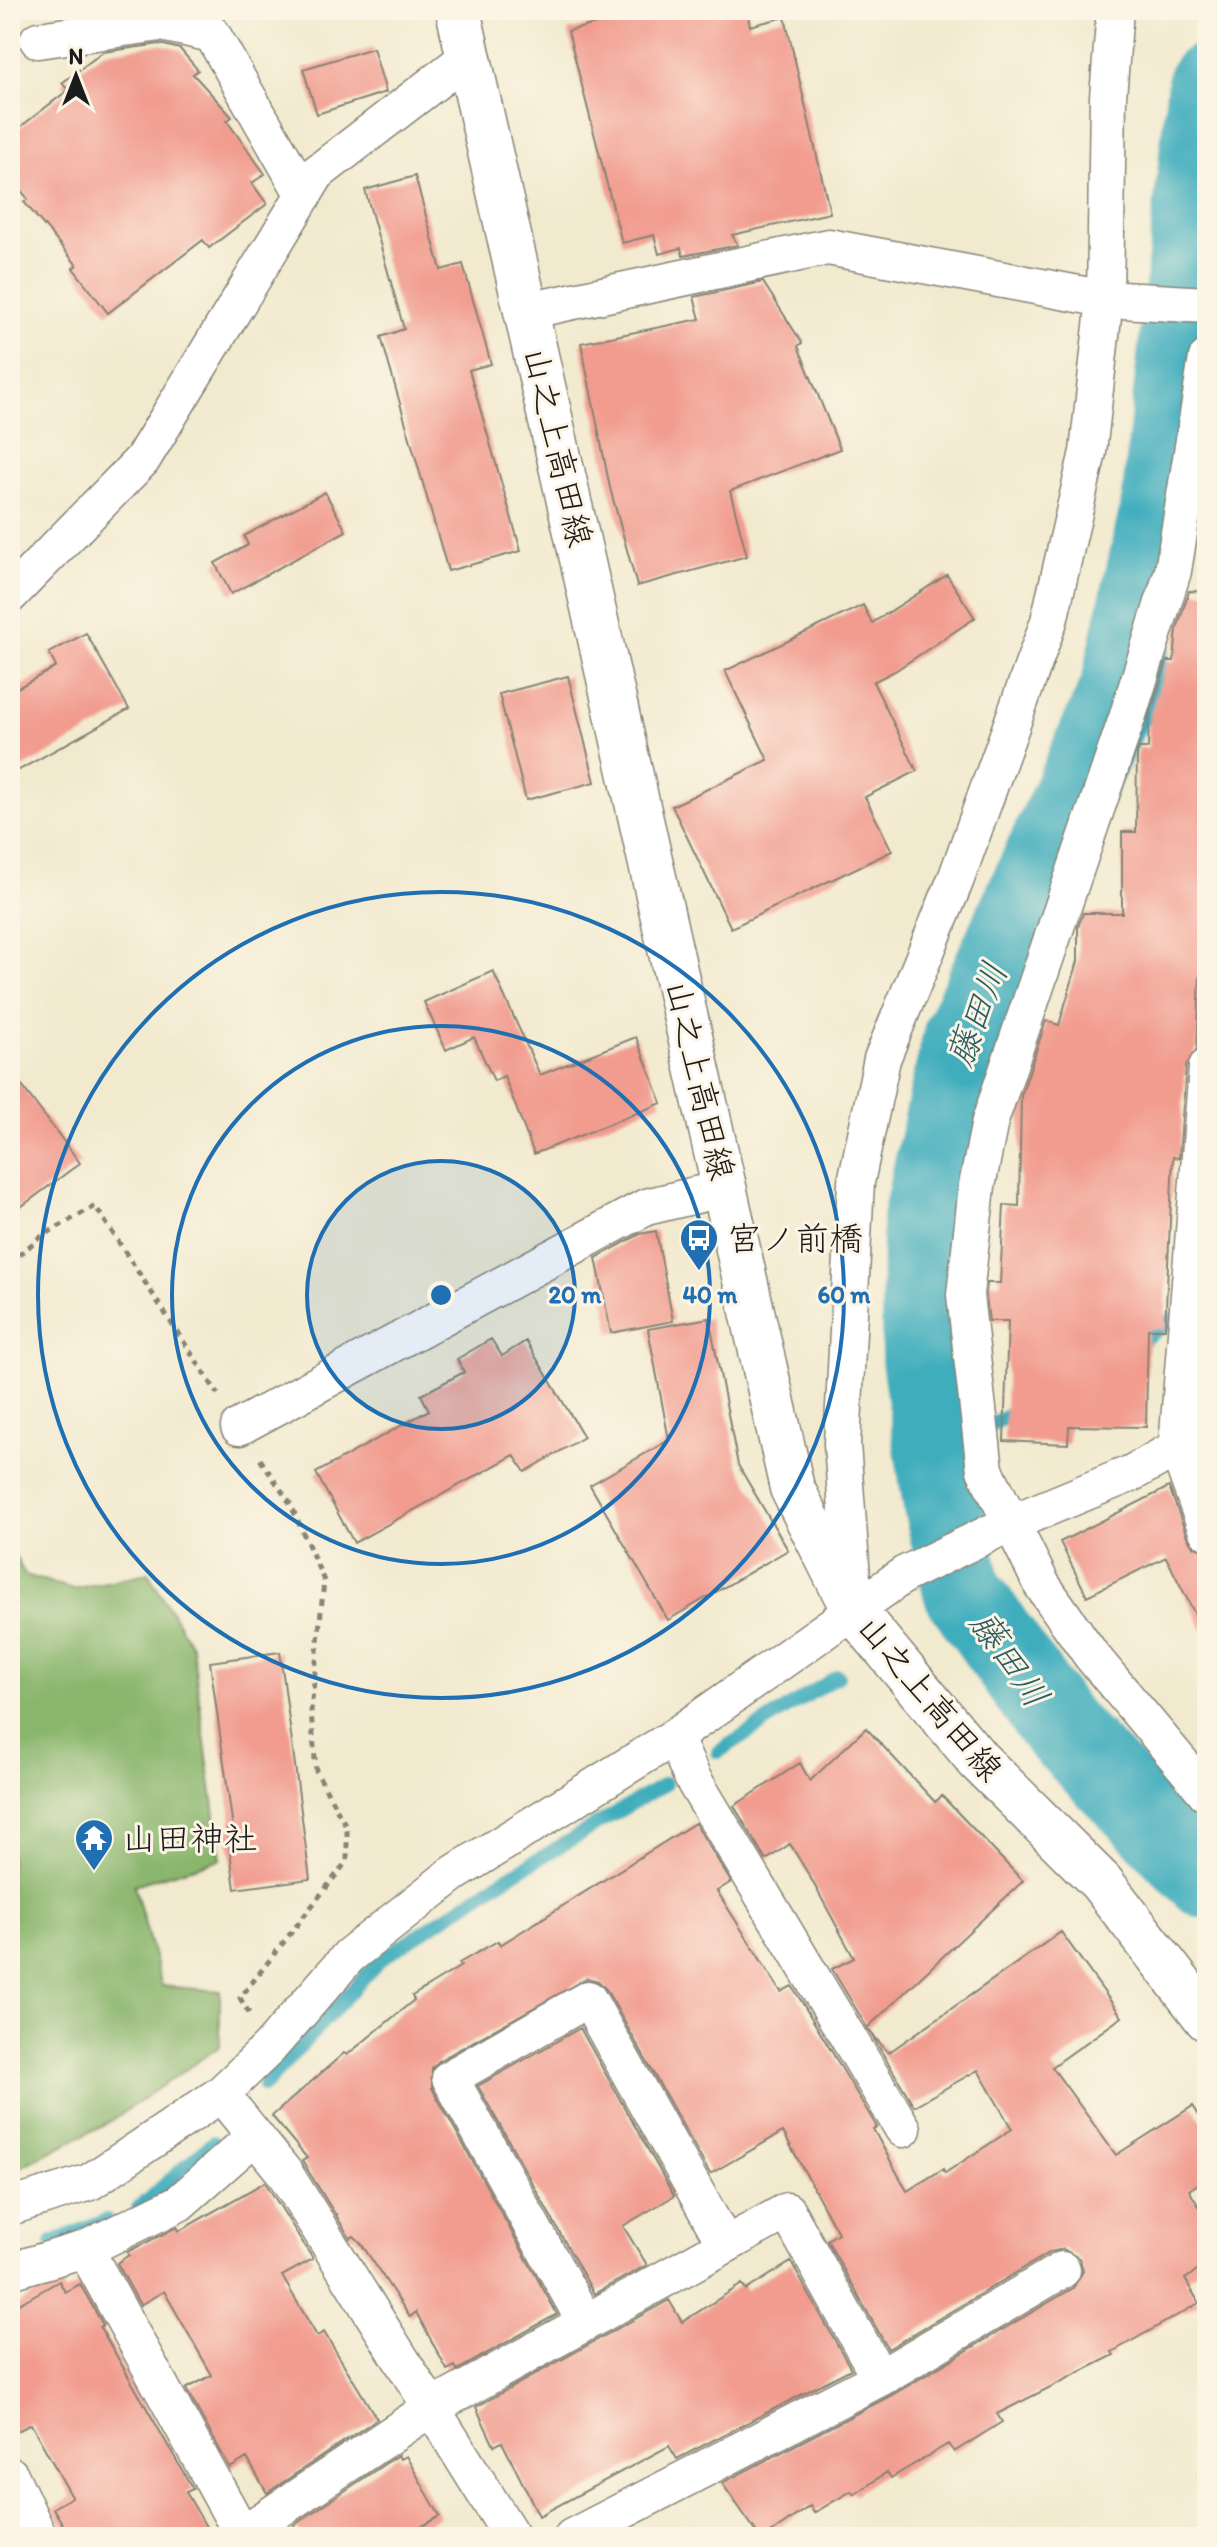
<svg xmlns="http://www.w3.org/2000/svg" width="1217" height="2547" font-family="Itim,'Klee One',sans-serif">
	<rect width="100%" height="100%" fill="#fcf5e5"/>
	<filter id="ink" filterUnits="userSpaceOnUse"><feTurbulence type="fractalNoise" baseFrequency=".0125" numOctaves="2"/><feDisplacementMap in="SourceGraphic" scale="16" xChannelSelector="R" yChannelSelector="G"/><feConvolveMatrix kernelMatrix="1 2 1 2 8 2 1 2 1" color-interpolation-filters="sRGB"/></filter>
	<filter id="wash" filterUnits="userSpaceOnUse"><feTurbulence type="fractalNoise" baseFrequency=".006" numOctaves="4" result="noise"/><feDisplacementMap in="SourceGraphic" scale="32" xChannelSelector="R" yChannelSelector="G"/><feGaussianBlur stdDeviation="1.8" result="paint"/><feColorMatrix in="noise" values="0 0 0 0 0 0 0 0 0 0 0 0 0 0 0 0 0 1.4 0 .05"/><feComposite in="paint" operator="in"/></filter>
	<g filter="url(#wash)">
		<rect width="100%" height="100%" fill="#f2eacf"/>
		<path fill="#89b56c" stroke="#526844" stroke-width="2" d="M 10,1546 L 25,1575 L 73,1589 L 148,1573 L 192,1647 L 221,1859 L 134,1885 L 162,1986 L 220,1991 L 220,2046 L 111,2121 L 10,2172 Z"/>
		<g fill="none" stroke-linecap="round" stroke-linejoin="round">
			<path stroke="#40adbd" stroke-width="14" d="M 1135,1345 L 1207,1296
				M 936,1457 L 1019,1409
				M 718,1752 L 838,1676
				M 264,2086 L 380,1960 L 496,1884 L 665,1784
				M 138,2208 L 213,2142
				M 52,2242 L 107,2220"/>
			<path stroke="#40adbd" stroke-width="80" d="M 1207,83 L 1161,504 L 1120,689 L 963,1035 L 922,1219 L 921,1360 L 943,1506 L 963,1591 L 1057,1726 L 1207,1879"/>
		</g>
		<g id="blocks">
			<path fill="#f19c8f" d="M 651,10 L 747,10 L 750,26 L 785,17 L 830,213 L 732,235 L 738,245 L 683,256 L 681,248 L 659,254 L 654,235 L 622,243 L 568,31 Z
				M 160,44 L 180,49 L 198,70 L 193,74 L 232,117 L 227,121 L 265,174 L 252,183 L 267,204 L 209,248 L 203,240 L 108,313 L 73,268 L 77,265 L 24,202 L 28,199 L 10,177 L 10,135 L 68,90 L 62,83 L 103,52 Z
				M 373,48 L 386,92 L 317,114 L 303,69 Z
				M 415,176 L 441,270 L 463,264 L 491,364 L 469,370 L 521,551 L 448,571 L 381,337 L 404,329 L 365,190 Z
				M 763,282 L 802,343 L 798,346 L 840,449 L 730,491 L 747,556 L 637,586 L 610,488 L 581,343 L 700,319 L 694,297 Z
				M 325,492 L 346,531 L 231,594 L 215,563 L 248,545 L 244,536 Z
				M 947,575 L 975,618 L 895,671 L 873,682 L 917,771 L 865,797 L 892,851 L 731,928 L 672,806 L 768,760 L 725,671 L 863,605 L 872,623 Z
				M 1189,591 L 1207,592 L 1207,976 L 1200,976 L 1197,1049 L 1186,1065 L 1179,1158 L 1173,1157 L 1165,1329 L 1148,1329 L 1146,1427 L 1069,1426 L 1068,1444 L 1004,1441 L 1008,1321 L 989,1321 L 986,1295 L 987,1283 L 1000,1283 L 1004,1205 L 1019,1206 L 1021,1096 L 1046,1021 L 1059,1025 L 1078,961 L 1078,927 L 1083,913 L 1122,913 L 1122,832 L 1136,832 L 1137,754 L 1139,748 L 1148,748 L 1149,718 L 1167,661 L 1174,661 L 1177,629 Z
				M 86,633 L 129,709 L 10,775 L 10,692 L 56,667 L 49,653 Z
				M 568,676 L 595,782 L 526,800 L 499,694 Z
				M 493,971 L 540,1075 L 636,1037 L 662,1103 L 534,1154 L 504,1076 L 494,1081 L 474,1037 L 446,1050 L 424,1002 Z
				M 10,1070 L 80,1163 L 10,1215 Z
				M 656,1231 L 673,1321 L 611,1333 L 596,1258 L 640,1234 Z
				M 709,1318 L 738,1465 L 788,1550 L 668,1620 L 590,1485 L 669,1440 L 648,1329 Z
				M 491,1339 L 502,1356 L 526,1341 L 584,1437 L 525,1472 L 514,1455 L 354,1543 L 316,1473 L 429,1410 L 421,1395 L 464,1372 L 457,1359 Z
				M 1169,1487 L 1188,1539 L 1194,1547 L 1207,1551 L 1207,1638 L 1166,1557 L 1087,1596 L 1060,1542 Z
				M 280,1652 L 310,1879 L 235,1889 L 227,1829 L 233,1828 L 210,1662 Z
				M 866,1728 L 935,1802 L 942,1796 L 1023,1881 L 867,2028 L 888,2053 L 1061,1932 L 1122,2017 L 1052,2067 L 1116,2155 L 1193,2106 L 1207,2128 L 1207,2178 L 1189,2190 L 1207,2220 L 1207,2264 L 1185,2279 L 1199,2303 L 1112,2352 L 1114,2355 L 997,2414 L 1002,2422 L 954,2452 L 948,2444 L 891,2478 L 887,2472 L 854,2495 L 851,2491 L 814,2513 L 810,2506 L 765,2537 L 760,2537 L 722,2483 L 890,2396 L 1073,2288 L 1083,2271 L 1080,2259 L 1063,2249 L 1051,2252 L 888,2349 L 827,2240 L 838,2233 L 783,2132 L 710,2174 L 606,1989 L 598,1981 L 587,1978 L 440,2060 L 432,2068 L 432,2088 L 557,2314 L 457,2370 L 455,2366 L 447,2370 L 416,2312 L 410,2317 L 360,2242 L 354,2236 L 350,2238 L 302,2161 L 307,2158 L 272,2116 L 344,2053 L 347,2055 L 414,2000 L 412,1996 L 461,1966 L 459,1963 L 498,1941 L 500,1945 L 695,1823 L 731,1882 L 717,1891 L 781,1992 L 792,1986 L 794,1989 L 877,2127 L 873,2129 L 907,2191 L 943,2169 L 945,2173 L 1012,2129 L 978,2070 L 914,2106 L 832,1969 L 854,1958 L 810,1877 L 790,1844 L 766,1860 L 734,1806 L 800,1763 L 810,1781 Z
				M 580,2028 L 674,2196 L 623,2226 L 647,2265 L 594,2294 L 478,2086 Z
				M 265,2182 L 313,2259 L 282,2276 L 317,2336 L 324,2332 L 377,2419 L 267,2493 L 247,2458 L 230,2468 L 186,2389 L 212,2375 L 164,2291 L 140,2305 L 117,2263 L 129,2255 L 127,2252 L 177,2227 L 179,2231 Z
				M 791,2262 L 851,2369 L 677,2459 L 669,2446 L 539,2516 L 502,2442 L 494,2446 L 476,2407 L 669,2300 L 682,2322 L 742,2284 L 746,2290 Z
				M 59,2281 L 65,2292 L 80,2284 L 103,2325 L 100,2327 L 193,2489 L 186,2492 L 212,2537 L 70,2537 L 53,2508 L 72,2497 L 31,2424 L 10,2435 L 10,2309 Z
				M 398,2455 L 400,2459 L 406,2456 L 440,2516 L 403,2537 L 302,2537 L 294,2525 Z"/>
		</g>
	</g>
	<g filter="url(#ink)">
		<use href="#blocks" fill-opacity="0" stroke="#878376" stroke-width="2"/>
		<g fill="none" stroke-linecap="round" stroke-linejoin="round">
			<defs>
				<path id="street" d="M 38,40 L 161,23 L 212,34 L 304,195
					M 527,311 L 828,247 L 1105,299 L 1207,305
					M 1207,358 L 1173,571 L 1127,718 L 990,1121 L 977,1186 L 965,1295 L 985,1470 L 1042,1585 L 1091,1655 L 1207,1794
					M 10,595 L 142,460 L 317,173 L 469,56
					M 1207,1067 L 1177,1447 L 1207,1531
					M 239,1427 L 646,1207 L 725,1188
					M 854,1604 L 842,1444 L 856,1182 L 882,1059 L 956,879 L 1049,621 L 1088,452 L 1105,299 L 1108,97 L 1115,10
					M 674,1737 L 693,1779 L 903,2129
					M 221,2094 L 284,2172 L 512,2537
					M 10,2207 L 90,2182 L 221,2094 L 269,2048 L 349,1956 L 453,1874 L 674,1737 L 905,1574 L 1013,1522 L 1132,1473 L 1207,1431
					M 85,2249 L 242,2534
					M 10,2271 L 85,2249 L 179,2203 L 255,2136
					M 584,2320 L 450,2078 L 588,1999 L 725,2244
					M 10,2475 L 39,2537
					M 238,2537 L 431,2408 L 787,2211 L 880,2378
					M 572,2537 L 880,2378 L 1062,2270"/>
				<path id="secondary" d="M 458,10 L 792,1488 L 854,1611 L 978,1760 L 1101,1882 L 1207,2019"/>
			</defs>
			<use href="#street" stroke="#878376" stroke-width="39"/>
			<use href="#secondary" stroke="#878376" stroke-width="47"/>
			<path stroke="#878376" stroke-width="5" stroke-dasharray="6 6" stroke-linecap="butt" d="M 10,1263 L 40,1237 L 95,1206 L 218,1394
				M 249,2013 L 240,1998 L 347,1861 L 347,1828 L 316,1771 L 311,1711 L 324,1581 L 290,1503 L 260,1459"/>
			<use href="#street" stroke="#fff" stroke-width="36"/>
			<use href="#secondary" stroke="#fff" stroke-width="44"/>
		</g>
	</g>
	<circle cx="441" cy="1295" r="134" fill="#1f6fb2" fill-opacity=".12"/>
	<g fill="none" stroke="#1f6fb2" stroke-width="4">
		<circle cx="441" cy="1295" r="134"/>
		<circle cx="441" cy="1295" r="269"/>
		<circle cx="441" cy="1295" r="403"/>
	</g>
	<defs>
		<symbol id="bus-pin" viewBox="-11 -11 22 30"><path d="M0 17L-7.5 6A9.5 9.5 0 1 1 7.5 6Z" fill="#1f6fb2" stroke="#fcf5e5"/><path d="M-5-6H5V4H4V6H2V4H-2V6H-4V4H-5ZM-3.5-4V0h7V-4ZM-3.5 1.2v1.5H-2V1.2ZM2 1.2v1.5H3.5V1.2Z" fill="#fff"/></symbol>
		<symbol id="temple-pin" viewBox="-11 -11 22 30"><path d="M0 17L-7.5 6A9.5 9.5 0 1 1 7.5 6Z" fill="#1f6fb2" stroke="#fcf5e5"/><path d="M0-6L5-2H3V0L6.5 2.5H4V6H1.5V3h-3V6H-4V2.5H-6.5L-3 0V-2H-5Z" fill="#fff"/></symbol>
	</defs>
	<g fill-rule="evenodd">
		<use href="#bus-pin" x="677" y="1216" width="44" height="60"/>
		<use href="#temple-pin" x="72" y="1816" width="44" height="60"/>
	</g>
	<g text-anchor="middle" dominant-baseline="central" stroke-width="6" stroke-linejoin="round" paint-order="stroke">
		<g font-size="34" fill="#1c1c1c" stroke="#fcf5e5">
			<text transform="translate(558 447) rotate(77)">山之上高田線</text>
			<text transform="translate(700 1080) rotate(77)">山之上高田線</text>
			<text transform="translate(930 1698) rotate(50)">山之上高田線</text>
		</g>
		<g font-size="34" fill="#1c1c1c" stroke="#fcf5e5" text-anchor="start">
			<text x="727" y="1238">宮ノ前橋</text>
			<text x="122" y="1838">山田神社</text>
		</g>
		<g font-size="36" font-style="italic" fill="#2c5d64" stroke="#fcf5e5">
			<text transform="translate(977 1014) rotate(-69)">藤田川</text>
			<text transform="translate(1010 1659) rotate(55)">藤田川</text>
		</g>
	</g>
	<circle cx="441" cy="1295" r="12" fill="#1f6fb2" stroke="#fcf5e5" stroke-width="4"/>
	<g font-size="24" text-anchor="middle" font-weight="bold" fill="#1f6fb2" stroke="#fcf5e5" stroke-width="6" stroke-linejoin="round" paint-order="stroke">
		<text x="575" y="1303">20 m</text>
		<text x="710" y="1303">40 m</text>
		<text x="844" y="1303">60 m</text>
	</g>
	<rect width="1217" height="2547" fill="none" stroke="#fcf5e5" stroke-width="40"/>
	<g transform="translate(76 76)" stroke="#fcf5e5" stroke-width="6" paint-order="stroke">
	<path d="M0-6L14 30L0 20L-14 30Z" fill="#1c1c1c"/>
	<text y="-12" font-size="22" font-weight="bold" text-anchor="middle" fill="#1c1c1c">N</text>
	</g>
</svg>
